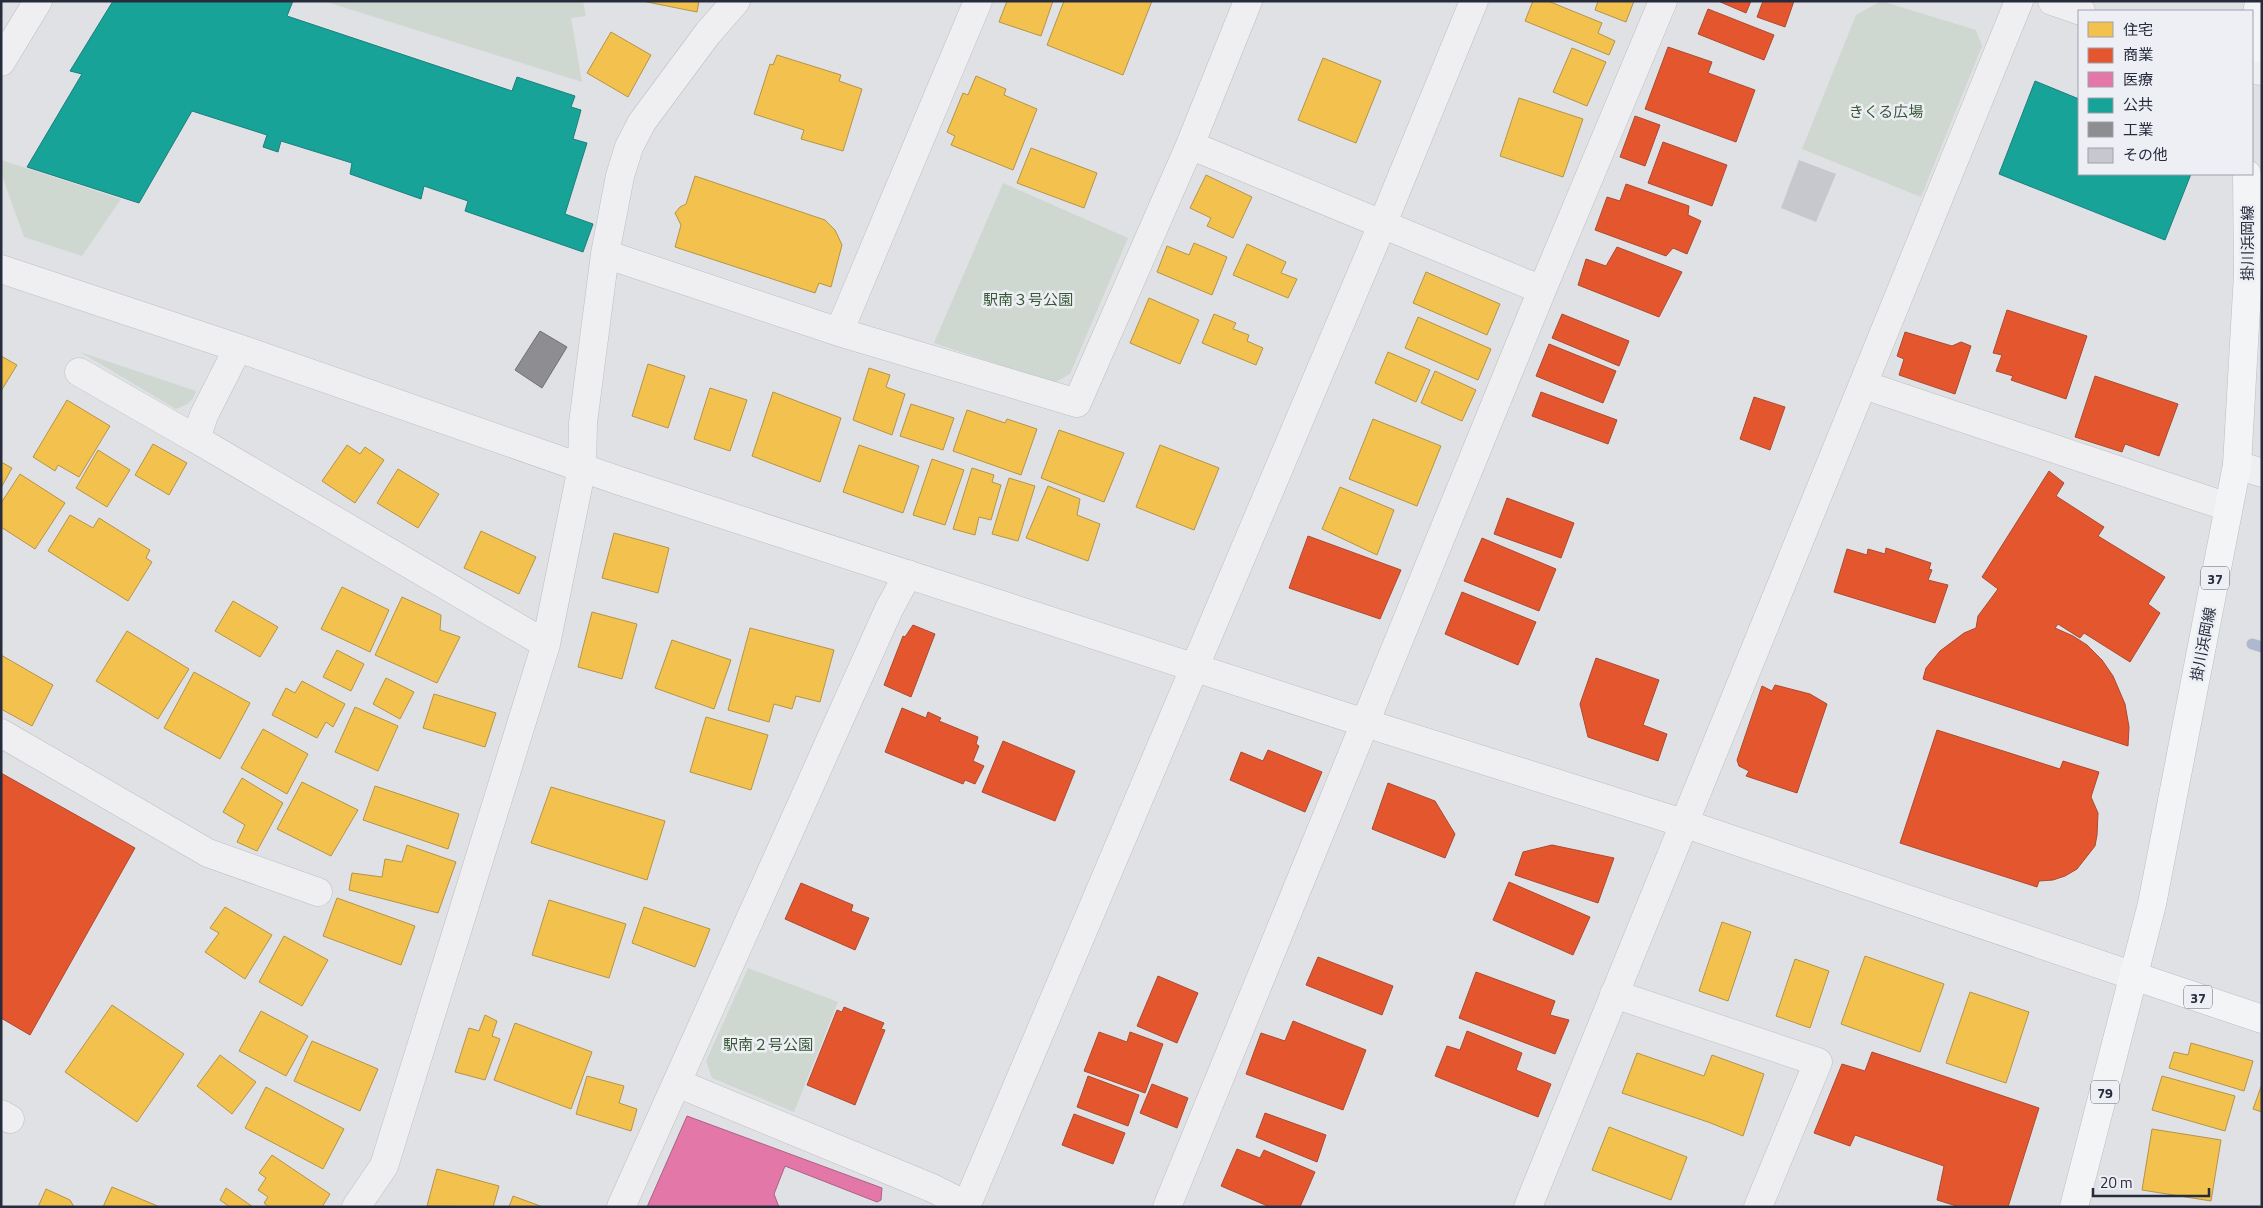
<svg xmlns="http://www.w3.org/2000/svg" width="2263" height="1208" font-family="'Titillium Web','Noto Sans JP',sans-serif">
	<rect width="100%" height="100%" fill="#dfe1e5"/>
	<path fill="#ced8d0" d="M 331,1 L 583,1 L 586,16 L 571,18 L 582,82 L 330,3 Z
		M 1881,1 L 1976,30 L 1982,46 L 1921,197 L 1802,149 L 1856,15 Z
		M 1,160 L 121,199 L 82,256 L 24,237 L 1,173 Z
		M 1003,183 L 1128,238 L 1070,374 L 1054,383 L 934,343 Z
		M 80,352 L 196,391 C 193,402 187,405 176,409 Z
		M 748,968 L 838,1002 L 794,1112 L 712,1078 L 706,1061 Z"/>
	<path fill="#f2c14e" stroke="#b59449" d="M 642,1 L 699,1 L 697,12 Z
		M 1007,1 L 1053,1 L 1041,36 L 999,22 Z
		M 1064,1 L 1152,1 L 1123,75 L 1047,45 Z
		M 1533,1 L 1548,1 L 1602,23 L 1598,33 L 1615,41 L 1609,55 L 1525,21 Z
		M 1598,1 L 1634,1 L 1626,22 L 1595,10 Z
		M 611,32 L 651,55 L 628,97 L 587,73 Z
		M 1572,48 L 1606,62 L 1587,106 L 1553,92 Z
		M 777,55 L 841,75 L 839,81 L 862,89 L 843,151 L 801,139 L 804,130 L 754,114 L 770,64 L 773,65 Z
		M 1323,58 L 1381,81 L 1356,143 L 1298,120 Z
		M 976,76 L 1006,89 L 1004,95 L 1037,109 L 1013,170 L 951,145 L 955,136 L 947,132 L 963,93 L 968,95 Z
		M 1519,98 L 1583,119 L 1563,177 L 1500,156 Z
		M 1031,148 L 1097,173 L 1084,208 L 1017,183 Z
		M 1206,175 L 1252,197 L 1233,238 L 1207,226 L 1211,218 L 1190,208 Z
		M 695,176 L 825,220 L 835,230 L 842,245 L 831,287 L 819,283 L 815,293 L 675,247 L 681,225 L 675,213 L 680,207 L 686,204 Z
		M 1194,243 L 1227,257 L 1212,295 L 1157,272 L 1167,246 L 1189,255 Z
		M 1247,244 L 1286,262 L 1281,273 L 1297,279 L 1288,298 L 1233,275 Z
		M 1426,272 L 1500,304 L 1487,335 L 1413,303 Z
		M 1149,298 L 1199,320 L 1180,364 L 1130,343 Z
		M 1214,314 L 1236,323 L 1233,329 L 1249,335 L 1247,341 L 1263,348 L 1256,365 L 1202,343 Z
		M 1418,317 L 1491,349 L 1478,380 L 1405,348 Z
		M 1388,352 L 1430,370 L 1416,402 L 1375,383 Z
		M 1,356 L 17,365 L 1,391 Z
		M 648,364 L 685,376 L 668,428 L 632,416 Z
		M 869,368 L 890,375 L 886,387 L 905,394 L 892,435 L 853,420 Z
		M 1435,371 L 1476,390 L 1462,421 L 1421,403 Z
		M 710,388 L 747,400 L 730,451 L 694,439 Z
		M 773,392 L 841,418 L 820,482 L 752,456 Z
		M 67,400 L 110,426 L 79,477 L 58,465 L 55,471 L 33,457 Z
		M 911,404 L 954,418 L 943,450 L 900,436 Z
		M 967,410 L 1005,423 L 1007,419 L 1037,429 L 1021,475 L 953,451 Z
		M 1373,419 L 1441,446 L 1417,506 L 1349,479 Z
		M 1059,430 L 1124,453 L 1104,502 L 1041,478 Z
		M 153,444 L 187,463 L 169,495 L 135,475 Z
		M 347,445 L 360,454 L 365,447 L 384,460 L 355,503 L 322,481 Z
		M 859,445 L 919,466 L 903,513 L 843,492 Z
		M 1160,445 L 1219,468 L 1194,530 L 1136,507 Z
		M 98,450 L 130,470 L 107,507 L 76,488 Z
		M 932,459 L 964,470 L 945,525 L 913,515 Z
		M 1,462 L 12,468 L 1,488 Z
		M 972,468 L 994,475 L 992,482 L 1001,485 L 991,520 L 979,517 L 975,535 L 953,529 Z
		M 398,469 L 439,494 L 418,528 L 377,503 Z
		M 20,474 L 65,503 L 35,549 L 1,527 L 1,503 Z
		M 1009,478 L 1035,486 L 1018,541 L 992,534 Z
		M 1048,486 L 1080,499 L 1077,515 L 1100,524 L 1088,561 L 1026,538 Z
		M 1340,487 L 1394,510 L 1377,555 L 1322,529 Z
		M 70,515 L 93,528 L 99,518 L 150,550 L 146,558 L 152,562 L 128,601 L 48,551 Z
		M 481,531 L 536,557 L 519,594 L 464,568 Z
		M 614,533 L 669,548 L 658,593 L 602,578 Z
		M 342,587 L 389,610 L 370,652 L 321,629 Z
		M 402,597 L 441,615 L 440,630 L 460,637 L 437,683 L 375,655 Z
		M 233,601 L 278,627 L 260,657 L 215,631 Z
		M 592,612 L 637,624 L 622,679 L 578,667 Z
		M 750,628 L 834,650 L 820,702 L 796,696 L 792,709 L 774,704 L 769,722 L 728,710 Z
		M 127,631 L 189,669 L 158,719 L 96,681 Z
		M 672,640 L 731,660 L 714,709 L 655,688 Z
		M 337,650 L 364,664 L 351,691 L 323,677 Z
		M 1,655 L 53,685 L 32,726 L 1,709 Z
		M 194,672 L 250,703 L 220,759 L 164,728 Z
		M 386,678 L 414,692 L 400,719 L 373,704 Z
		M 302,681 L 345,704 L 333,727 L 326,722 L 317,738 L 272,715 L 286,688 L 295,693 Z
		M 434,694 L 496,713 L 485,747 L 423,728 Z
		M 355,707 L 398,726 L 378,771 L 335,752 Z
		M 706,717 L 768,735 L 751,790 L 690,772 Z
		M 263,729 L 308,754 L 287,794 L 241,768 Z
		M 242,778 L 283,803 L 257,851 L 237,842 L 245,825 L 223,812 Z
		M 302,782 L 358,810 L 331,856 L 277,829 Z
		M 375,786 L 459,814 L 448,849 L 363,820 Z
		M 551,787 L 665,821 L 647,880 L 531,843 Z
		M 407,845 L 456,862 L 438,913 L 349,890 L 352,873 L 382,877 L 385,859 L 402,862 Z
		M 337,898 L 415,926 L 401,965 L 323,936 Z
		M 549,900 L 626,924 L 609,978 L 532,955 Z
		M 225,907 L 272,935 L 245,979 L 205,952 L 219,933 L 210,928 Z
		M 644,907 L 710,929 L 695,967 L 632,943 Z
		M 1722,922 L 1751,932 L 1728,1001 L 1699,991 Z
		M 284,936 L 328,960 L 302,1006 L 259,982 Z
		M 1865,956 L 1944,984 L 1920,1052 L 1841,1024 Z
		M 1795,959 L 1829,971 L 1810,1028 L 1776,1016 Z
		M 1970,992 L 2029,1012 L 2006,1083 L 1946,1063 Z
		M 112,1005 L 184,1054 L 137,1122 L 65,1072 Z
		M 261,1011 L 308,1036 L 286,1076 L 239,1051 Z
		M 485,1015 L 497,1021 L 492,1036 L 500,1039 L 485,1080 L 455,1072 L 469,1028 L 479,1031 Z
		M 515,1023 L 592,1052 L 571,1109 L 494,1080 Z
		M 312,1041 L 378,1069 L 360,1111 L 294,1081 Z
		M 2191,1043 L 2253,1061 L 2244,1091 L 2169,1068 L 2174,1052 L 2188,1055 Z
		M 1637,1053 L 1704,1076 L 1712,1055 L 1764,1074 L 1743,1136 L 1708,1122 L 1622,1093 Z
		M 220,1055 L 256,1082 L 232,1114 L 197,1086 Z
		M 587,1076 L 624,1086 L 619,1103 L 637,1109 L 631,1131 L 576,1114 Z
		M 2162,1076 L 2235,1096 L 2225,1131 L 2152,1110 Z
		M 2262,1084 L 2262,1112 L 2253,1109 Z
		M 266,1087 L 344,1129 L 323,1169 L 245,1128 Z
		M 1609,1127 L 1687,1157 L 1671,1200 L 1592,1170 Z
		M 2152,1129 L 2221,1140 L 2211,1201 L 2142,1190 Z
		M 272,1155 L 330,1194 L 322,1207 L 269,1207 L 264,1203 L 268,1197 L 258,1190 L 266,1178 L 259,1173 Z
		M 437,1169 L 499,1186 L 493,1207 L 427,1206 Z
		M 112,1187 L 160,1207 L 103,1207 Z
		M 226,1188 L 253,1207 L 230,1207 L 220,1200 Z
		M 46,1189 L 70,1200 L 74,1207 L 38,1207 Z
		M 513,1196 L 543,1207 L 509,1207 Z"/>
	<path fill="#e4572e" stroke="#ab4a32" d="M 1718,1 L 1751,1 L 1746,13 Z
		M 1763,1 L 1794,1 L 1785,27 L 1757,17 Z
		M 1708,9 L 1774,35 L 1764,60 L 1698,34 Z
		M 1668,47 L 1712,62 L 1708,73 L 1755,90 L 1736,142 L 1645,109 Z
		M 1635,116 L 1660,125 L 1645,166 L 1620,157 Z
		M 1663,142 L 1727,165 L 1712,206 L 1648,183 Z
		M 1626,184 L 1689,206 L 1688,215 L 1701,221 L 1687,254 L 1673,248 L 1666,256 L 1595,230 L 1607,197 L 1620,201 Z
		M 1617,247 L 1682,272 L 1659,317 L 1578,285 L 1586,259 L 1606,266 Z
		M 2007,310 L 2087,336 L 2066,399 L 2011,380 L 2013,376 L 1996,371 L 2002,355 L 1993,353 Z
		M 1562,314 L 1629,341 L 1619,366 L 1552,338 Z
		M 1905,332 L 1952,346 L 1961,342 L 1971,346 L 1955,394 L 1899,375 L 1904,359 L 1897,356 Z
		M 1549,344 L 1616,371 L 1603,403 L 1536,376 Z
		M 2095,376 L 2178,404 L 2159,456 L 2125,444 L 2122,452 L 2075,437 Z
		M 1541,392 L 1617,420 L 1608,444 L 1532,416 Z
		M 1754,397 L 1785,407 L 1770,450 L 1740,439 Z
		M 2049,471 L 2064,483 L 2056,496 L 2104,527 L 2098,536 L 2165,577 L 2148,604 L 2160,613 L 2130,662 L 2084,633 L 2080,638 L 2058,624 L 2055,628 L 2073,636 L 2087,645 L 2102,660 L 2113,676 L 2125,704 L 2129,727 L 2128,746 L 1923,679 L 1926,668 L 1940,651 L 1964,633 L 1976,628 L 1978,616 L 1998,589 L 1982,577 Z
		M 1507,498 L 1574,523 L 1561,558 L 1494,534 Z
		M 1308,536 L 1401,570 L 1380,619 L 1289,588 Z
		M 1482,538 L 1556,569 L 1539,611 L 1464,581 Z
		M 1886,548 L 1931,563 L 1929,569 L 1932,570 L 1928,580 L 1948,585 L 1935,623 L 1834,592 L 1847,549 L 1867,555 L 1868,549 L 1885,554 Z
		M 1462,592 L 1536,622 L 1518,665 L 1445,634 Z
		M 913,625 L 935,634 L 911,697 L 884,685 L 903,636 L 905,637 Z
		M 1596,658 L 1659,680 L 1643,725 L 1667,734 L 1658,761 L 1588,737 L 1580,704 Z
		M 1775,685 L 1810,694 L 1827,704 L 1797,793 L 1746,776 L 1749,771 L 1739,766 L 1737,760 L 1762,686 L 1772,691 Z
		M 902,708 L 926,718 L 928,712 L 941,718 L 939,721 L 978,737 L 976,744 L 979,746 L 973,761 L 984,766 L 975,784 L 965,780 L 963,784 L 885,752 Z
		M 1937,730 L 2060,769 L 2063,761 L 2099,772 L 2091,797 L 2098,813 L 2097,835 L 2095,846 L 2077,869 L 2065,876 L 2053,880 L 2039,881 L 2037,887 L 1900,843 Z
		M 1003,741 L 1075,771 L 1055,821 L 982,792 Z
		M 1268,750 L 1322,772 L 1305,812 L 1230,780 L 1241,752 L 1263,761 Z
		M 1,773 L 135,848 L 30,1035 L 1,1018 Z
		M 1388,783 L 1435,801 L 1455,834 L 1445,858 L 1372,829 Z
		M 1552,845 L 1614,858 L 1598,903 L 1515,875 L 1523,852 Z
		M 1509,882 L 1590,917 L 1573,955 L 1493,920 Z
		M 801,883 L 853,905 L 851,911 L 869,918 L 855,950 L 785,919 Z
		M 1318,957 L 1393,986 L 1382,1015 L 1306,985 Z
		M 1476,972 L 1555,1001 L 1550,1015 L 1569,1020 L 1555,1054 L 1459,1018 Z
		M 1158,976 L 1198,993 L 1177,1043 L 1137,1026 Z
		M 844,1007 L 884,1023 L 881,1029 L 885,1030 L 855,1105 L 807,1085 L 837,1010 L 842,1012 Z
		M 1293,1021 L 1366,1050 L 1343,1110 L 1246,1074 L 1261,1033 L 1285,1041 Z
		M 1467,1031 L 1522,1053 L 1516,1070 L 1551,1084 L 1538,1117 L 1435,1076 L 1447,1046 L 1460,1050 Z
		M 1099,1032 L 1127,1042 L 1130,1032 L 1163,1044 L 1145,1093 L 1084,1071 Z
		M 1872,1052 L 2039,1108 L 2008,1207 L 1960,1207 L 1937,1200 L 1944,1166 L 1855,1135 L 1850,1146 L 1814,1133 L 1842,1064 L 1865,1071 Z
		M 1088,1076 L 1139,1095 L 1128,1126 L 1077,1107 Z
		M 1152,1084 L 1188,1098 L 1177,1128 L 1140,1113 Z
		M 1265,1113 L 1326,1135 L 1317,1162 L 1256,1137 Z
		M 1074,1114 L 1125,1133 L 1113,1164 L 1062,1145 Z
		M 1237,1149 L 1260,1158 L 1264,1150 L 1315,1172 L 1300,1207 L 1270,1207 L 1221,1186 Z"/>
	<path fill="#e377a8" stroke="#ab6088" d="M 687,1116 L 882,1188 L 881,1200 L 877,1202 L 785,1166 L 774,1194 L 779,1207 L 647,1207 Z"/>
	<path fill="#17a398" stroke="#1c7f7d" d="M 113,1 L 293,1 L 287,16 L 512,91 L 517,77 L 575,96 L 571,107 L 581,110 L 573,139 L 587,143 L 565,214 L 593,224 L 583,252 L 465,211 L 468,201 L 424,186 L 421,199 L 350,174 L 352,163 L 281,141 L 278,152 L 263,147 L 267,135 L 192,111 L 139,203 L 27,167 L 82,74 L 70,71 Z
		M 2035,81 L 2079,99 L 2079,174 L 2191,174 L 2165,240 L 1999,174 Z"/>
	<path fill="#8d8d92" stroke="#6e7078" d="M 540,331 L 567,347 L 542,388 L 515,370 Z"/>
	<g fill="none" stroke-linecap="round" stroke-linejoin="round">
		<path stroke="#aeb9cf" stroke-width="11" d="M 2252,644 L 2262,647"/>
	</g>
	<path fill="#c7c8cd" d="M 1799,160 L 1836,174 L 1816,222 L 1781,208 Z"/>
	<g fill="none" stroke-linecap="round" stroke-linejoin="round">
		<defs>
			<path id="minor" d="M 2052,1 L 2081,11
				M 1,62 L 38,1
				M 2252,70 L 2262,71
				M 1190,145 L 1542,290
				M 605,254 L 839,332 L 1077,403 L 1190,145 L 1248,1
				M 1,269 L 238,348 L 617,480 L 1365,723 L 1683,823 L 2134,976
				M 839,332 L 978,1
				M 238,348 L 204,415 L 196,439 L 546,644
				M 79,372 L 196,439
				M 1864,385 L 2228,507
				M 2237,465 L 2262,473
				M 1,733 L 208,853 L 318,892
				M 1614,994 L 1818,1062 L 1758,1207
				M 677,1083 L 932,1188 L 966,1205
				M 1,1114 L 10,1119
				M 356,1207 L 384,1166 L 546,644 L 582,467 L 583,423 L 605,254 L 620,176 L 629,147 L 642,122 L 708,33 L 736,1
				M 621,1207 L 889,609 L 908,574
				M 966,1207 L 1382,225 L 1474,1
				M 1167,1207 L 1542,290 L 1663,1
				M 1528,1207 L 2019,1"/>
			<path id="major" d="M 2252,49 L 2259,1
				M 2134,976 L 2262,1019
				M 2074,1207 L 2152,904 L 2237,465 L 2248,274 L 2247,174"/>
		</defs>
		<use href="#minor" stroke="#bcbec1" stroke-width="29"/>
		<use href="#major" stroke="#bcbec2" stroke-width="29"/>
		<use href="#minor" stroke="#efeff1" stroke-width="28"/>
		<use href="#major" stroke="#f3f4f5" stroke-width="28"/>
	</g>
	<g text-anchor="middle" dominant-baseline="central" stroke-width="5" stroke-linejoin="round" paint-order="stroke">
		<g fill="#edeff4" stroke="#626674" stroke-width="1">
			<rect x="2201" y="566.5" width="28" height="23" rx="4"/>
			<rect x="2184" y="985.5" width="28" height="23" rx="4"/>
			<rect x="2091" y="1080.5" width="28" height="23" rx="4"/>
		</g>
		<g font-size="14" font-weight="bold" fill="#272c3d">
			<text x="2215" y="578">37</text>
			<text x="2198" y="997">37</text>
			<text x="2105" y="1092">79</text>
		</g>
		<g font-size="15" fill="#365835" stroke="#edeff4">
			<text x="1886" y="111">きくる広場</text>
			<text x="1028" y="299">駅南３号公園</text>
			<text x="768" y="1044">駅南２号公園</text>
		</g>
		<g font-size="15" fill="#272c3d" stroke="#edeff4">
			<text transform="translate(2247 243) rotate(-90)">掛川浜岡線</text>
			<text transform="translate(2203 644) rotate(-79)">掛川浜岡線</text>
		</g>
	</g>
	<rect width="2263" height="1208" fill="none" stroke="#272c3d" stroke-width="5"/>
	<rect x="2078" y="10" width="175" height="165" fill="#edeff4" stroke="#9ea1ab"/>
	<rect x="2088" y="22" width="25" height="15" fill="#f2c14e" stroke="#9ea1ab"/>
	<text x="2123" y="35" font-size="15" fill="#272c3d">住宅</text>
	<rect x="2088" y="48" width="25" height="15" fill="#e4572e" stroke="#9ea1ab"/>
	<text x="2123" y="60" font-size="15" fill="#272c3d">商業</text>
	<rect x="2088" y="72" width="25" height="15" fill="#e377a8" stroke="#9ea1ab"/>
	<text x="2123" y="85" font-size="15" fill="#272c3d">医療</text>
	<rect x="2088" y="98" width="25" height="15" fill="#17a398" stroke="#9ea1ab"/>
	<text x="2123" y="110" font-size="15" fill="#272c3d">公共</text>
	<rect x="2088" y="122" width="25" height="15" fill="#8d8d92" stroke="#9ea1ab"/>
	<text x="2123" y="135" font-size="15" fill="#272c3d">工業</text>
	<rect x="2088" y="148" width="25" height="15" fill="#c7c8cd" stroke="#9ea1ab"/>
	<text x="2123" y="160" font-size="15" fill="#272c3d">その他</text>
	<path d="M2093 1188v8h116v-8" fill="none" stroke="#272c3d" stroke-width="2.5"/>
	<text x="2100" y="1188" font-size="15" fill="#272c3d" stroke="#edeff4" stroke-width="4" paint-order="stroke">20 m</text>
</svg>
